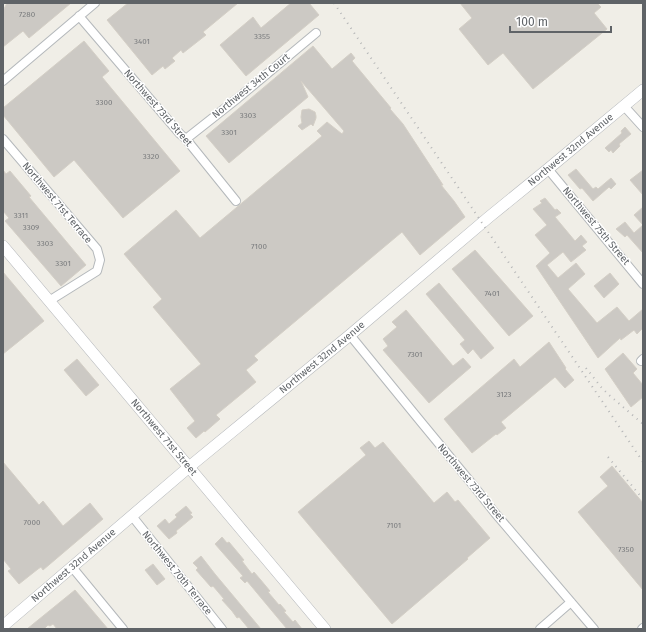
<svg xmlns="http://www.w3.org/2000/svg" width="646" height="632" font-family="'Fira Sans',sans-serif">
	<rect width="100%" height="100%" fill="#f0eee7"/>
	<path fill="#ccc9c4" stroke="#d4cfc6" d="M 7,3 L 71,3 L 29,38 L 23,31 L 3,47 L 3,11 Z
		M 128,3 L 238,3 L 203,32 L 206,35 L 183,53 L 181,50 L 172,58 L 175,61 L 165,69 L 163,66 L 152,75 L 107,20 Z
		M 291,3 L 309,3 L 319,15 L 246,76 L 220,45 L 253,17 L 261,28 Z
		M 460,3 L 597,3 L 601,7 L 594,13 L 607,29 L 533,89 L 503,53 L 488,65 L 459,29 L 472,18 Z
		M 84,41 L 109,71 L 102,77 L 180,171 L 123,218 L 74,160 L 54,177 L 3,115 L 3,108 Z
		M 313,46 L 332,69 L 351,53 L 355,58 L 352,61 L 391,108 L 390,109 L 403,124 L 443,185 L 441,185 L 454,201 L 465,217 L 420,255 L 402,232 L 254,356 L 258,360 L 246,370 L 256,382 L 216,415 L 220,419 L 205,432 L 204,431 L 196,438 L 187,428 L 195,421 L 170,389 L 201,364 L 153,307 L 162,299 L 124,254 L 176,210 L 200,238 L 322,136 L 317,131 L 327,122 L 342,134 L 344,131 L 301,81 L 308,97 L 229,163 L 206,136 Z
		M 309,109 L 315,112 L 316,116 L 316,118 L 313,126 L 311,124 L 302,130 L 298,126 L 302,123 L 301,117 L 302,110 Z
		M 625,127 L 631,134 L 619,144 L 620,146 L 613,153 L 611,150 L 609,152 L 605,148 L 622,133 L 621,131 Z
		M 576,169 L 593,189 L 596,187 L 598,189 L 611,178 L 616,184 L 611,189 L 609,187 L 593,201 L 582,188 L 580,189 L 568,175 Z
		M 3,170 L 6,174 L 10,171 L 31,196 L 29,197 L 86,265 L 61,286 L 5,221 L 9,218 L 3,211 Z
		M 643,170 L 643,195 L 630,180 Z
		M 545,198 L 555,210 L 557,209 L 561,213 L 555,217 L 575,241 L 581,235 L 587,242 L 582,246 L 586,250 L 571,262 L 563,252 L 547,265 L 558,278 L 576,263 L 585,274 L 568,289 L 597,323 L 617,307 L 629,321 L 643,309 L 643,328 L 637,334 L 634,330 L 621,340 L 620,338 L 598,358 L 536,266 L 550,253 L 535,235 L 547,225 L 533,209 L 542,203 L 540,201 Z
		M 643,207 L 643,253 L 627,235 L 625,237 L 616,229 L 625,222 L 634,233 L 643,225 L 634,215 Z
		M 475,250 L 533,316 L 509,336 L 452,269 Z
		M 3,272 L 44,321 L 3,354 Z
		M 610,273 L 619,284 L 604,298 L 594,286 Z
		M 439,283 L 494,348 L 481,359 L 473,349 L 468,354 L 460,344 L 465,340 L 426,294 Z
		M 406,310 L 453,366 L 463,358 L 471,367 L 429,403 L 383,350 L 388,346 L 383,339 L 397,327 L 392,322 Z
		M 549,342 L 566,368 L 565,369 L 574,380 L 565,388 L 555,377 L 501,422 L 506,428 L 497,435 L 496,434 L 472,453 L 444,419 L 514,359 L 520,367 Z
		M 623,353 L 637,369 L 633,373 L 643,385 L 643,397 L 631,407 L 605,369 Z
		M 77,359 L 99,385 L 86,396 L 64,370 Z
		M 369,441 L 375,448 L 383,442 L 434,503 L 447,492 L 455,502 L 458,500 L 490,538 L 467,558 L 468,559 L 392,624 L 298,512 L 366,455 L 360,448 Z
		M 3,462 L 39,505 L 43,501 L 63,526 L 90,503 L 103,519 L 43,570 L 41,567 L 38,569 L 19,584 L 8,571 L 11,569 L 3,559 Z
		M 612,466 L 643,503 L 643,590 L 578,512 L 608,486 L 600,477 Z
		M 186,506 L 192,513 L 190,514 L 193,517 L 176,531 L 177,533 L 169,539 L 157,526 L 165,519 L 169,524 L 177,517 L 175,515 Z
		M 222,537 L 227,543 L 229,542 L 244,560 L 242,561 L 245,565 L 252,574 L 254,572 L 260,579 L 270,591 L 268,592 L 279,605 L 280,604 L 286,611 L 284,612 L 293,622 L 295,620 L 302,629 L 287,629 L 247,581 L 245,583 L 240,578 L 243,576 L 215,544 Z
		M 201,556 L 215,574 L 261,629 L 249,629 L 239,617 L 237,618 L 232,611 L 222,600 L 224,599 L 213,586 L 211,587 L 196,570 L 198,568 L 193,563 Z
		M 153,564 L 165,579 L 157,585 L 145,570 Z
		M 75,590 L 108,629 L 57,629 L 53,624 L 50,626 L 48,625 L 44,629 L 27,629 Z"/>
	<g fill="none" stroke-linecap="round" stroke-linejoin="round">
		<defs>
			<path id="street" d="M 79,16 L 180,134 L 186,139 L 236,201
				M 3,81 L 95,3
				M 624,106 L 643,127
				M 3,139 L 97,249 L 100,260 L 97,271 L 49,301
				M 186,139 L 238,98 L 316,33
				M 548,169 L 643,284
				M 350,335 L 421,422 L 473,485 L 495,513 L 594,629
				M 641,361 L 643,359
				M 132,516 L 222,629
				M 72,567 L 123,629
				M 540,629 L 571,602
				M 642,629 L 643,628"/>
			<g id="secondary">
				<path id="s1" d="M 3,246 L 325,629"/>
				<path id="s2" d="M 3,626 L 189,467 L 350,335 L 489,217 L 548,169 L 643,90"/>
			</g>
		</defs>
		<use href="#street" stroke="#b4b8bb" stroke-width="10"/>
		<use href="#secondary" stroke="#b4b7bb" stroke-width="12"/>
		<use href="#street" stroke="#fff" stroke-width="8"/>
		<use href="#secondary" stroke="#fff" stroke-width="11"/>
		<path stroke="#b5b6b7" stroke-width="2" stroke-dasharray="1 5" stroke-linecap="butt" d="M 334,3 L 643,462
			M 586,368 L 601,387 L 609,395 L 643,424
			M 608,457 L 643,499"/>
	</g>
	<g text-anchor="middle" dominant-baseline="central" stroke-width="3" stroke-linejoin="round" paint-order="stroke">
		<g font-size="8" fill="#7a7c7e">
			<text x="27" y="14">7280</text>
			<text x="262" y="36">3355</text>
			<text x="142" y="41">3401</text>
			<text x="104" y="102">3300</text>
			<text x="248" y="115">3303</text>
			<text x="229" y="132">3301</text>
			<text x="151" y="156">3320</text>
			<text x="21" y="215">3311</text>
			<text x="31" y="227">3309</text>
			<text x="45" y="243">3303</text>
			<text x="259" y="246">7100</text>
			<text x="63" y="263">3301</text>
			<text x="492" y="293">7401</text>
			<text x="415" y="354">7301</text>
			<text x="504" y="394">3123</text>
			<text x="32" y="522">7000</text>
			<text x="394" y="525">7101</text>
			<text x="626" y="549">7350</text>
		</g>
		<g font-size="10" fill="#5f6367" stroke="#fff">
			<text transform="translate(251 86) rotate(-39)">Northwest 34th Court</text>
			<text transform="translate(158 108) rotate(49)">Northwest 73rd Street</text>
			<text stroke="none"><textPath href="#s2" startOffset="741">Northwest 32nd Avenue</textPath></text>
			<text transform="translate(57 203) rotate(50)">Northwest 71st Terrace</text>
			<text transform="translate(596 226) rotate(50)">Northwest 75th Street</text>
			<text stroke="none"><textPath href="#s2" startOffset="417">Northwest 32nd Avenue</textPath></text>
			<text stroke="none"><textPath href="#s1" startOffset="250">Northwest 71st Street</textPath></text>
			<text transform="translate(471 483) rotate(50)">Northwest 73rd Street</text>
			<text stroke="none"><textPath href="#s2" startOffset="93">Northwest 32nd Avenue</textPath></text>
			<text transform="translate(177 573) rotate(51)">Northwest 70th Terrace</text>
		</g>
	</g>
	<rect width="646" height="632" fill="none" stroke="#5f6367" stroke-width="8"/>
	<path d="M510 26v6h101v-6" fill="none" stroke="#5f6367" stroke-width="2"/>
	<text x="516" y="26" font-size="12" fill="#5f6367" stroke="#ffffff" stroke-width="3" paint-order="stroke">100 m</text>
</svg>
